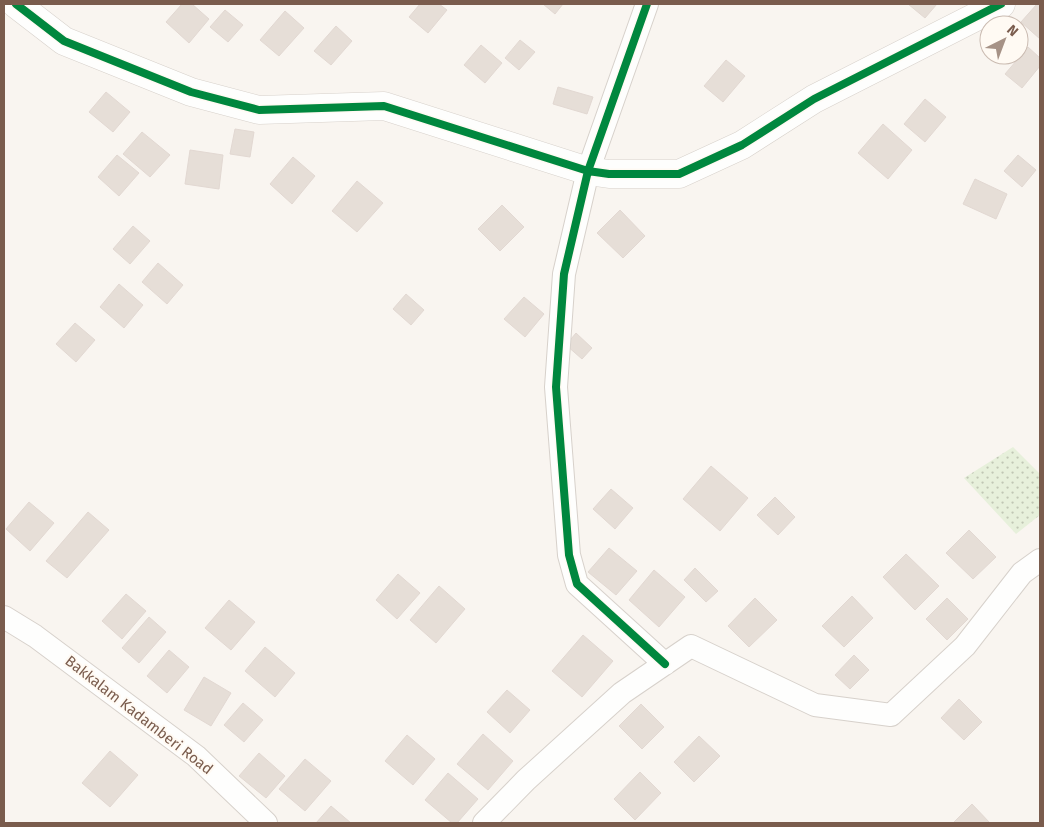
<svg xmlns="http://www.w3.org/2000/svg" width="1044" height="827" font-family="'Fira Sans',sans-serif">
	<defs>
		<pattern id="park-dots" width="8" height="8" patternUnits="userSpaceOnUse" patternTransform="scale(1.25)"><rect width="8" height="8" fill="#e7f0db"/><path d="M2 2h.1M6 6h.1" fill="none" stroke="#c0c6b4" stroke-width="1.8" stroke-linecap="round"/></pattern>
	</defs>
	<rect width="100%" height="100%" fill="#f9f5f0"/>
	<path fill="url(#park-dots)" d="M 1013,447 L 1040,474 L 1040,515 L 1016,534 L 964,478 Z"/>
	<path fill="#e6ded7" stroke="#e2d8d2" d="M 182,4 L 192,4 L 209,19 L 189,43 L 166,22 Z
		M 420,4 L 439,4 L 447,10 L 428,33 L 409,17 Z
		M 543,4 L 563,4 L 555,14 Z
		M 908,4 L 937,4 L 925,18 Z
		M 1037,4 L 1040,4 L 1040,39 L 1021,22 Z
		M 225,10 L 243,25 L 228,42 L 210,27 Z
		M 285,11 L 304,28 L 279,56 L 260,40 Z
		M 336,26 L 352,41 L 331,65 L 314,51 Z
		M 520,40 L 535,52 L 519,70 L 505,58 Z
		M 481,45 L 502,63 L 485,83 L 464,65 Z
		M 1028,47 L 1040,58 L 1040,66 L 1022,88 L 1005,74 Z
		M 726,60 L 745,76 L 723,102 L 704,86 Z
		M 558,87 L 593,97 L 587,114 L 553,104 Z
		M 106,92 L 130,112 L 113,132 L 89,112 Z
		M 925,99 L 946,117 L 925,142 L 904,124 Z
		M 883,124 L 912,150 L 888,179 L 858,153 Z
		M 235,129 L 254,132 L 250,157 L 230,154 Z
		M 142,132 L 170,155 L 150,177 L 123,154 Z
		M 190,150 L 223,155 L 219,189 L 185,184 Z
		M 117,155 L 139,173 L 119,196 L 98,177 Z
		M 1018,155 L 1036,170 L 1022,187 L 1004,171 Z
		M 293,157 L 315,176 L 292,204 L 270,184 Z
		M 975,179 L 1007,194 L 996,219 L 963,204 Z
		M 357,181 L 383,203 L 357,232 L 332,211 Z
		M 502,205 L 524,227 L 500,251 L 478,229 Z
		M 620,210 L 645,236 L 623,258 L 597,233 Z
		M 133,226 L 150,241 L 130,264 L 113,249 Z
		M 158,263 L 183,285 L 167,304 L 142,282 Z
		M 119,284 L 143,305 L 124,328 L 100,307 Z
		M 406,294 L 424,310 L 411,325 L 393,309 Z
		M 524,297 L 544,314 L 525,337 L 504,319 Z
		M 75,323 L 95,340 L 76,362 L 56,344 Z
		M 576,333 L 592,348 L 582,359 L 566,345 Z
		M 711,466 L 748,498 L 720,531 L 683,499 Z
		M 611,489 L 633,508 L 615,529 L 593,509 Z
		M 775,497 L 795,517 L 778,535 L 757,515 Z
		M 29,502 L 54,523 L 30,551 L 6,529 Z
		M 88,512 L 109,530 L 67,578 L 46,561 Z
		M 969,530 L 996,557 L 973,579 L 946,553 Z
		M 609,548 L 637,571 L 616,595 L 588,572 Z
		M 906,554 L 939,586 L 915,610 L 883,577 Z
		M 695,568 L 718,591 L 706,602 L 684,580 Z
		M 654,570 L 685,597 L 659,627 L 629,600 Z
		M 398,574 L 420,593 L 397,619 L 376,600 Z
		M 439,586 L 465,609 L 436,643 L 410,620 Z
		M 126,594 L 146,611 L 122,639 L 102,621 Z
		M 852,596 L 873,618 L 844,647 L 822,626 Z
		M 755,598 L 777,620 L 749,647 L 728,626 Z
		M 947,598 L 968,619 L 947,640 L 926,619 Z
		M 229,600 L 255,622 L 231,650 L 205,628 Z
		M 149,617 L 166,632 L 139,663 L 122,648 Z
		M 583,635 L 613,661 L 582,697 L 552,671 Z
		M 265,647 L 295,673 L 275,697 L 245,671 Z
		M 169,650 L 189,667 L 167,693 L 147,676 Z
		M 854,655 L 869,670 L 850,689 L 835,675 Z
		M 204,677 L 231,693 L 211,726 L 184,710 Z
		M 507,690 L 530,710 L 510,733 L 487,712 Z
		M 959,699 L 982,722 L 964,740 L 941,718 Z
		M 243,703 L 263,720 L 244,742 L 224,725 Z
		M 641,704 L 664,727 L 642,749 L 619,726 Z
		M 483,734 L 513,761 L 488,790 L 457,764 Z
		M 407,735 L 435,759 L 413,785 L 385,761 Z
		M 699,736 L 720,756 L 694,782 L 674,762 Z
		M 110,751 L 138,775 L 110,807 L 82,783 Z
		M 259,753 L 285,776 L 266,798 L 239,776 Z
		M 305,759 L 331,781 L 305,811 L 279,789 Z
		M 640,772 L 661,793 L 635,820 L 614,799 Z
		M 448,773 L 478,799 L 457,823 L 452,823 L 425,800 Z
		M 972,804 L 990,823 L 953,823 Z
		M 331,806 L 351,823 L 316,823 Z"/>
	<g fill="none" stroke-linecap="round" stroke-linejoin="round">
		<defs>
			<path id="minor" d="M 647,4 L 588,171 L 564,274 L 556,387 L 569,555 L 577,584 L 665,664
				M 4,617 L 35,636 L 196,756 L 266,823
				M 484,823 L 526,780 L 622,693 L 691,646 L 815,705 L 891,715 L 965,646 L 1022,573 L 1040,560"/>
			<path id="tertiary" d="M 16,4 L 64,41 L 191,92 L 259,110 L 384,106 L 588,171 L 609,174 L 679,174 L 742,145 L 814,99 L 1001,4"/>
		</defs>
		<use href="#minor" stroke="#d7d1cb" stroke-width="24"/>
		<use href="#tertiary" stroke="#d7d1cb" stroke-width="29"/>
		<use href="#minor" stroke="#fefefd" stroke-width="22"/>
		<use href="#tertiary" stroke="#fefefd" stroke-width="28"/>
		<defs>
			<path id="cycleway" d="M 16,4 L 64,41 L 191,92 L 259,110 L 384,106 L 588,171 L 609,174 L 679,174 L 742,145 L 814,99 L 1001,4
				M 647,4 L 588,171 L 564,274 L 556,387 L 569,555 L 577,584 L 665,664"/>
		</defs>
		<use href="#cycleway" stroke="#fffaf3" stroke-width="11"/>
		<use href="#cycleway" stroke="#00873e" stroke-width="8"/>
	</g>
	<g text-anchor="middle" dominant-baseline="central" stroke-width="4" stroke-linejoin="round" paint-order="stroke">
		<g font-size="15" fill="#7a5c4d" stroke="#fffaf3">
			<text transform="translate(139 715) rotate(38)">Bakkalam Kadamberi Road</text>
		</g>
	</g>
	<rect width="1044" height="827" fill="none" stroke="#7a5c4d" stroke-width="10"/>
	<g transform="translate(1004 40) rotate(42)"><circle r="24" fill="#fffaf3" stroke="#cabbb1"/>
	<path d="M0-4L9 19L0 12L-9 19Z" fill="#a69286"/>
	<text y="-8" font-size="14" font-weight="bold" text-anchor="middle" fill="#7a5c4d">N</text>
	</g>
</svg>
